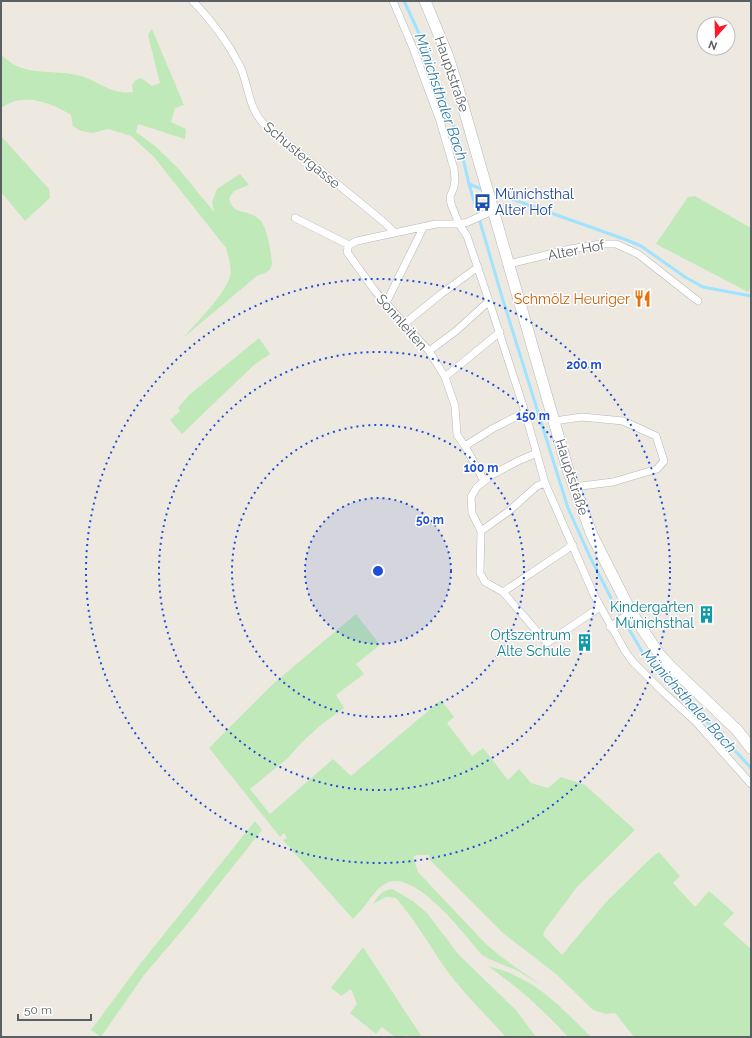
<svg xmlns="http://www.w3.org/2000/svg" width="752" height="1038" font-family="Raleway,sans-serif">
	<rect width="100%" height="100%" fill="#eee9e0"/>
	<path fill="#c0e9b9" d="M 152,29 L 184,105 L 175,108 L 171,122 L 186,129 L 185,139 L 138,124 L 136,132 L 155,146 L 178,168 L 214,212 L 212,202 L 217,189 L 240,174 L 249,185 L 234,191 L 229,198 C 233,217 247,208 259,219 C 267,225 271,252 272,262 C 272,271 265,274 258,275 L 183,338 C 196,323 225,295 230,276 C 232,267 228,256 226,248 L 154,157 L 131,136 L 108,129 L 93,133 L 81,131 L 73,126 L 71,115 C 50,102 23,92 1,108 L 1,55 C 5,58 9,61 13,64 C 33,75 56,70 77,75 C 93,78 105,90 121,92 C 124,93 129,92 133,92 L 132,85 L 136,80 L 141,78 L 152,86 L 160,83 L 148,35 Z
		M 1,136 L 49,189 L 50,198 L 25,221 L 1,192 Z
		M 695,196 L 751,228 L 751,287 L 748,292 L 656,244 L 688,197 Z
		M 259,338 L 270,354 L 254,365 L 182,434 L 170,420 L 180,411 L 178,408 L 189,395 Z
		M 356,614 L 380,645 L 356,664 L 364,674 L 336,695 L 344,708 L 321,725 L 302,742 L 288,758 L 250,789 L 270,814 L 333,759 L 351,776 L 441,700 L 454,717 L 447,723 L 472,756 L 483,748 L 508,780 L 519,769 L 531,783 L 548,788 L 561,777 L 585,785 L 635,830 L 577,887 L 545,930 L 543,935 L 562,955 L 606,902 L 651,858 L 659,852 L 680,876 L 673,883 L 695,907 L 709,891 L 734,913 L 723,924 L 751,949 L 751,1037 L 634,1037 L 615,1013 L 606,1014 L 593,1010 L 556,974 L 504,934 L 430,860 L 429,855 L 417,855 L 413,857 L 418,872 L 485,943 L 500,956 L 541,985 L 518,971 L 489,959 L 482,955 C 465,935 418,873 389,882 C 377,886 371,899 363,908 C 360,912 356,915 353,919 L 283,840 L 287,838 L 284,833 L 280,837 L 209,748 L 274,683 Z
		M 255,821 L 262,830 L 185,927 L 144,975 L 101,1037 L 91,1030 L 140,964 Z
		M 392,889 L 413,901 L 427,913 L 459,955 L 516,1010 L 536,1037 L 506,1037 C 485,1014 463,993 445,968 C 429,945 415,920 396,898 L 386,897 L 373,904 C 378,896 382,890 392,889 Z
		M 363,947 L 422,1037 L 409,1037 L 406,1035 L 404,1037 L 395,1037 L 382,1027 L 376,1034 L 350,1013 L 357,1004 L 351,989 L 341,996 L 331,988 Z
		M 488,966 C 496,969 505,970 512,974 C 543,987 568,1014 591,1037 L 568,1037 C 544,1010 517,987 488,966 Z"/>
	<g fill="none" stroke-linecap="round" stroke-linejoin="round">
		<path stroke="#9fe3ff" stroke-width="3" d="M 404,1 L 417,29 L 441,89 L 460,145 L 469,184 L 502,297 L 568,508 L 590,557 L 614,604 L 643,653 L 663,676 L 729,744 L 751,768
			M 469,184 L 484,190
			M 492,192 L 624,239 L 641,246 L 685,277 L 703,287 L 751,296"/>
		<defs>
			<path id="street" d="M 193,1 C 212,21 228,42 240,66 C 249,86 248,107 263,123 L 385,223 L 394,232
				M 393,1 L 413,48 L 440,121 L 454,169 L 455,179 L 454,187 L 450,197 L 451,204 L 459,224 L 467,236 L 489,301 L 525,412 L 545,483 L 594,595 L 625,651 L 633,662 L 663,692 L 696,722 L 751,784
				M 494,210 L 468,222 L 459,224 L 436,224 L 357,241 L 349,245 L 347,252 L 375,291 L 429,351 L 445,377 L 455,406 L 457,435 L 465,446 L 492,429 L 525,412
				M 295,218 L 349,245
				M 509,264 L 570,249 L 601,244 L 616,244 L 638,254 L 698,301
				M 386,303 L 423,228
				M 404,324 L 441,294 L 478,267
				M 429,351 L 456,331 L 489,301
				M 445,377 L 500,332
				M 554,421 L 582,417 L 623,421 L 656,436 L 664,461 L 657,469 L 613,482 L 573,487
				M 465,446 L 484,481
				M 537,453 L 518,461 L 492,475 L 477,487 L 471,497 L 472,513 L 481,531 L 480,573 L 485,582 L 503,592 L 547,643 L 600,607
				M 481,531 L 509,511 L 537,486 L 545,483
				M 503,592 L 573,545
				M 610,627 L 631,612"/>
			<path id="secondary" d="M 425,1 L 447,54 L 457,85 L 568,470 L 592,535 L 631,612 L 659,654 L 671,667 L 737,730 L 751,748"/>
		</defs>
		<use href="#street" stroke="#b4b8bd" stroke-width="8"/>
		<use href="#secondary" stroke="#b2b8bd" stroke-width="12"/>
		<use href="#street" stroke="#fff" stroke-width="7"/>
		<use href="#secondary" stroke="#fff" stroke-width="11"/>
	</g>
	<circle cx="378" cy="571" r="73" fill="#1d4ed8" fill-opacity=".12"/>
	<g fill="none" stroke="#1d4ed8" stroke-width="2" stroke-dasharray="2 4">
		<circle cx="378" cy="571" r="73"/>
		<circle cx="378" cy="571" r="146"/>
		<circle cx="378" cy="571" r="219"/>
		<circle cx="378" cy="571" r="292"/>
	</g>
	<defs>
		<symbol id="bus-bare" viewBox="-9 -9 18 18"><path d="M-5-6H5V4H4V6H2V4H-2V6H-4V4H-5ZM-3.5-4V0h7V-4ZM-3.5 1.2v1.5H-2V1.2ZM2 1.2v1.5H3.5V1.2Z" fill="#1a4fb4" stroke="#fff" stroke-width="2.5" paint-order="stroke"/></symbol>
		<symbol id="restaurant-bare" viewBox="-9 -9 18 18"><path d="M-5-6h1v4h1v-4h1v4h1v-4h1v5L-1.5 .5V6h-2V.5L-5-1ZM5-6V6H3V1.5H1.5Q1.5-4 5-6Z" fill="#e8710a" stroke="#fff" stroke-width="2.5" paint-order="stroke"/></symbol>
		<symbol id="building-bare" viewBox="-9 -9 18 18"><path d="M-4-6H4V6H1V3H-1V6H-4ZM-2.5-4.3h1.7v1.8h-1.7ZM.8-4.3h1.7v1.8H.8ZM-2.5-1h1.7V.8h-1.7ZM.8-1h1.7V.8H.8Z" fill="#0f9aa8" stroke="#fff" stroke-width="2.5" paint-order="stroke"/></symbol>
	</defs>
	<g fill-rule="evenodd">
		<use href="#bus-bare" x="470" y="190" width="25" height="25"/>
		<use href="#restaurant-bare" x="630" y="286" width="25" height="25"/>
		<use href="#building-bare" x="694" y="602" width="25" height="25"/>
		<use href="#building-bare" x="572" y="630" width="25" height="25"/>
	</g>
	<g text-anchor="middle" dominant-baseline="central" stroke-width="3" stroke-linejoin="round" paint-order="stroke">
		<g font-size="14" fill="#595f63" stroke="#fff">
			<text transform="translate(452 74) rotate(71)">Hauptstraße</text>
			<text transform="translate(302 155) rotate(40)">Schustergasse</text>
			<text transform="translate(576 250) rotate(-11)">Alter Hof</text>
			<text transform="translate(402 322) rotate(49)">Sonnleiten</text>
			<text transform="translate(572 477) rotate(72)">Hauptstraße</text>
		</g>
		<g font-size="14" fill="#164399" stroke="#fff" text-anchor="start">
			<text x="495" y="194">Münichsthal<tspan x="495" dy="16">Alter Hof</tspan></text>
		</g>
		<g font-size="14" fill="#c56008" stroke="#fff" text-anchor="end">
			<text x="630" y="299">Schmölz Heuriger</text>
		</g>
		<g font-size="14" fill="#0d838f" stroke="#fff" text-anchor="end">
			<text x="694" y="607">Kindergarten<tspan x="694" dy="16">Münichsthal</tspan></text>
			<text x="571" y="635">Ortszentrum<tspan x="571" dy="16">Alte Schule</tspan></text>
		</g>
		<g font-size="15" font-style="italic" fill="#2e7ca9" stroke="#fff">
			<text transform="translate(441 97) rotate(71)">Münichsthaler Bach</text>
			<text transform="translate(689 701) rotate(48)">Münichsthaler Bach</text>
		</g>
	</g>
	<circle cx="378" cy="571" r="6" fill="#1d4ed8" stroke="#fff" stroke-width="2"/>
	<g font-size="12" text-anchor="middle" font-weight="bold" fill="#1d4ed8" stroke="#fff" stroke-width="3" stroke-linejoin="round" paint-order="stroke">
		<text x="584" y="369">200 m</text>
		<text x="533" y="420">150 m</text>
		<text x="481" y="472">100 m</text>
		<text x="430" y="524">50 m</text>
	</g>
	<rect width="752" height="1038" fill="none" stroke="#595f63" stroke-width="4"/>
	<g transform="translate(716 36) rotate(200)"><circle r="19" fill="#ffffff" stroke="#bdbfc1"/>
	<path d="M0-3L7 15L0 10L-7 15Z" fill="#fc1928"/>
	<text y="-6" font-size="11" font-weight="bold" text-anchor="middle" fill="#595f63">N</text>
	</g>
	<path d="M18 1014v6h73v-6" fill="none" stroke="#595f63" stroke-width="2"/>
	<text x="24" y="1014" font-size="12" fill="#595f63" stroke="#ffffff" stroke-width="3" paint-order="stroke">50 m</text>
</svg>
